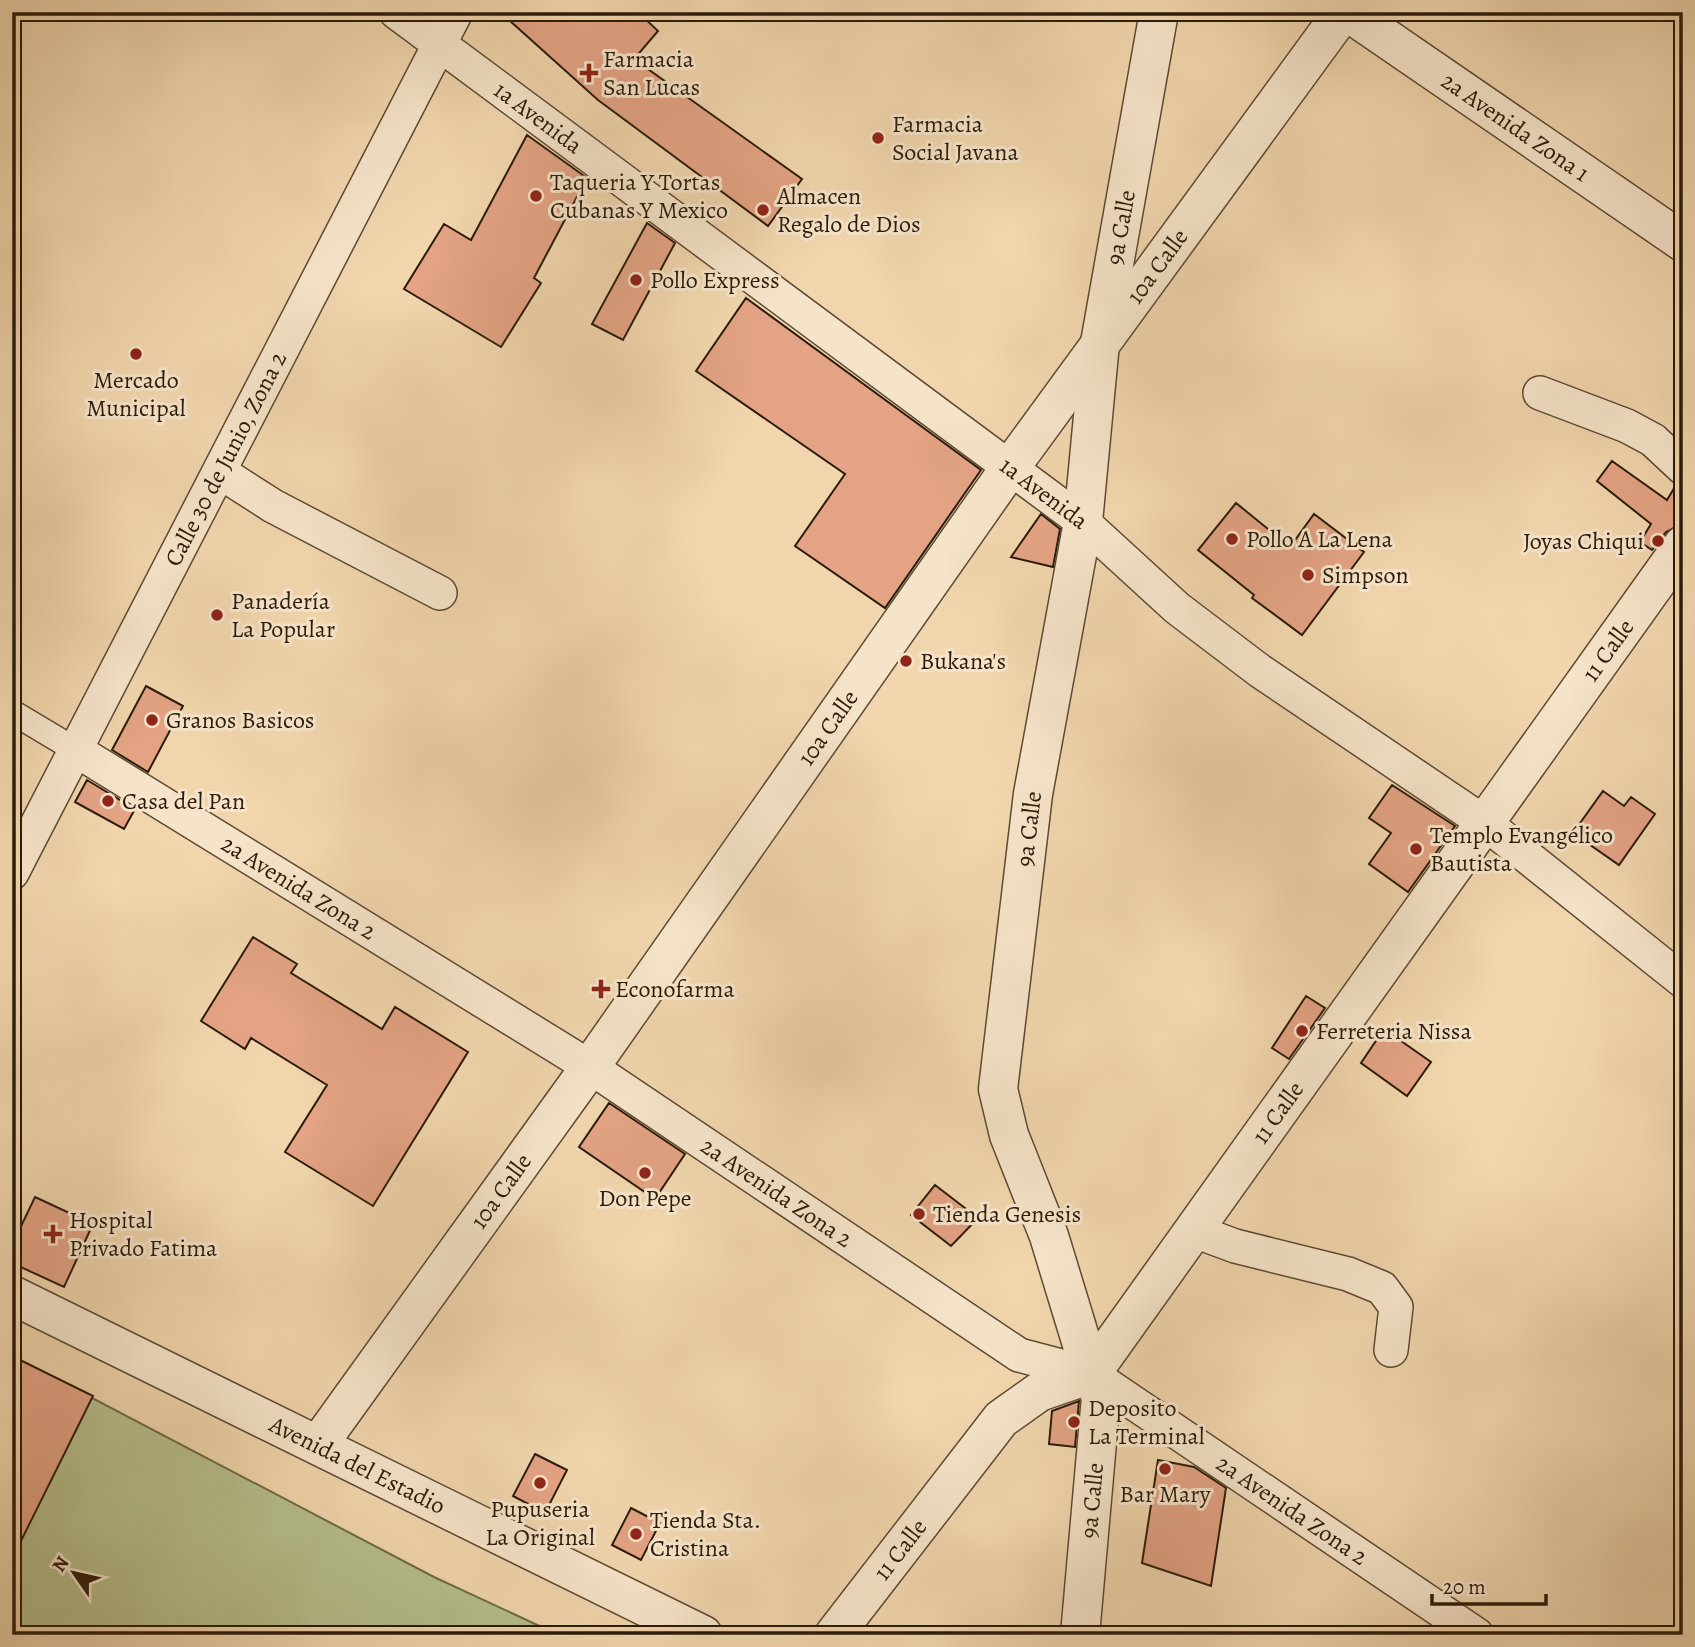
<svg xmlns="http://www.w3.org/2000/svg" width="1695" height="1647" font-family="Alegreya,serif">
	<rect width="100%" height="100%" fill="#f1d6ad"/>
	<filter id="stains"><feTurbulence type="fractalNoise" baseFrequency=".00286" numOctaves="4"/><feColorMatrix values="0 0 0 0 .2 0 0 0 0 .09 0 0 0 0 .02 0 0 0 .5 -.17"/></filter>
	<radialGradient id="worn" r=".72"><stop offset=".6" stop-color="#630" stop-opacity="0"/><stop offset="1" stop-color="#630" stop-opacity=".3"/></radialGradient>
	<path fill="#b6be8d" stroke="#706c4c" stroke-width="2" d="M 12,1356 L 434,1577 L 559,1635 L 12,1635 Z"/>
	<path fill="#e3a384" stroke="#2b1b0a" stroke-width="2" d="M 500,12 L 638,12 L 658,31 L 634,59 L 802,179 L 768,226 L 598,100 Z
		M 527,135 L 587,178 L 534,278 L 541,283 L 501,347 L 404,289 L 444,224 L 471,240 Z
		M 647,223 L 675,243 L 623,340 L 592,324 Z
		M 746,298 L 981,470 L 885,608 L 795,546 L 845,474 L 696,371 Z
		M 1612,461 L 1667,500 L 1676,485 L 1683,487 L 1683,524 L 1666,532 L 1652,550 L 1640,542 L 1651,524 L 1597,481 Z
		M 1236,503 L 1290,547 L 1314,514 L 1364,552 L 1302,635 L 1252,598 L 1254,595 L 1198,550 Z
		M 1041,514 L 1060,529 L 1053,567 L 1011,557 Z
		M 146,686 L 183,706 L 148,772 L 112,750 Z
		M 87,780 L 135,809 L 124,829 L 75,802 Z
		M 1392,785 L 1455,826 L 1408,892 L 1369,864 L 1391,833 L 1369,818 Z
		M 1603,791 L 1624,806 L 1631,797 L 1655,814 L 1619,865 L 1573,833 Z
		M 253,937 L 297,964 L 291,973 L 382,1029 L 395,1007 L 468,1052 L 373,1206 L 285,1152 L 327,1085 L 251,1038 L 245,1049 L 201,1021 Z
		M 1306,996 L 1325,1008 L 1289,1059 L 1272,1048 Z
		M 1384,1029 L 1431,1062 L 1407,1096 L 1361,1063 Z
		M 609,1103 L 685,1154 L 655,1199 L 579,1147 Z
		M 935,1185 L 978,1218 L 951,1246 L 911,1215 Z
		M 35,1197 L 93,1224 L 64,1287 L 12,1263 L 12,1245 Z
		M 12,1356 L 93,1396 L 12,1559 Z
		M 1079,1401 L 1075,1447 L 1049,1444 L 1052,1411 Z
		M 535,1454 L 567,1470 L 545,1513 L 513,1496 Z
		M 1158,1460 L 1194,1467 L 1226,1488 L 1211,1586 L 1142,1563 Z
		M 631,1508 L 660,1523 L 641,1560 L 612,1545 Z"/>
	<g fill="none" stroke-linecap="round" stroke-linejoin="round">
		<defs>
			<path id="pedestrian" d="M 12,712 L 74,749"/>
			<g id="minor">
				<path id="s1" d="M 396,12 L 1083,522 L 1177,608 L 1260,671 L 1485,823 L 1683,981"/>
				<path d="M 1540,393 L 1627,426 L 1653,440 L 1683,468"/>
				<path d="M 220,472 L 273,506 L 440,593"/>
				<path id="s2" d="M 74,749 L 590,1067 L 1019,1355 L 1091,1374 L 1477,1635"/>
				<path id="s3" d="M 12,873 L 456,12"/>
				<path d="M 1192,1230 L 1235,1246 L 1348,1274 L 1382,1288 L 1396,1307 L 1391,1350"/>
			</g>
			<g id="tertiary">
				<path id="s4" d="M 1348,12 L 1683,242"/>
				<path id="s5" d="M 12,1295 L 703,1635"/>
				<path id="s6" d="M 318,1445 L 590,1067 L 1009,469 L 1343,12"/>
				<path id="s7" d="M 834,1635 L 1001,1419 L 1039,1392 L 1091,1374 L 1683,545"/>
				<path id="s8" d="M 1080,1635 L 1101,1397 L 1091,1374 L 1049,1236 L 1009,1135 L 998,1089 L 1033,794 L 1083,522 L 1100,343 L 1159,12"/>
			</g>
		</defs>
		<use href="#pedestrian" stroke="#5c4a33" stroke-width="27"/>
		<use href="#minor" stroke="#5c4a33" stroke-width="36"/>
		<use href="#tertiary" stroke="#5c4a33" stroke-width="41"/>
		<use href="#pedestrian" stroke="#f6e4ca" stroke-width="24"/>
		<use href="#minor" stroke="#f6e4ca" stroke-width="33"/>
		<use href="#tertiary" stroke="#f6e4ca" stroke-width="38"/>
	</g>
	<g fill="#8f2418" stroke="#f6e4ca" stroke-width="2.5">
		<path d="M585.5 62.5h7v7h7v7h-7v7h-7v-7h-7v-7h7z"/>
		<circle cx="878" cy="138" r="7"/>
		<circle cx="536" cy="196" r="7"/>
		<circle cx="763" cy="210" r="7"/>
		<circle cx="636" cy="280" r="7"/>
		<circle cx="136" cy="354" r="7"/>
		<circle cx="1232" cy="539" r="7"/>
		<circle cx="1658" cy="541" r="7"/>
		<circle cx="1308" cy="575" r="7"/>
		<circle cx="217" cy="615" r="7"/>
		<circle cx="906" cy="661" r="7"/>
		<circle cx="152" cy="720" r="7"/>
		<circle cx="108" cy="801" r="7"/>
		<circle cx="1416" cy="849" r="7"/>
		<path d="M597.5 978.5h7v7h7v7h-7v7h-7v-7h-7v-7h7z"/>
		<circle cx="1302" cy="1031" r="7"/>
		<circle cx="645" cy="1173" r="7"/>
		<circle cx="919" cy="1214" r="7"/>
		<path d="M49.5 1223.5h7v7h7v7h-7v7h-7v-7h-7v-7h7z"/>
		<circle cx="1074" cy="1422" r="7"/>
		<circle cx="1165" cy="1469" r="7"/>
		<circle cx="540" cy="1483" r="7"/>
		<circle cx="636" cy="1534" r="7"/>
	</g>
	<g text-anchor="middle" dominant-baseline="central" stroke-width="6" stroke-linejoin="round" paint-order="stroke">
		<g font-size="24" fill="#2b1b0a" stroke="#f6e4ca" text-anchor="start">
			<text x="603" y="59">Farmacia<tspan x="603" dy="28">San Lucas</tspan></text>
			<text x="892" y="124">Farmacia<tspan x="892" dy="28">Social Javana</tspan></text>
			<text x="550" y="182">Taqueria Y Tortas<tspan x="550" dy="28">Cubanas Y Mexico</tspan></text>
			<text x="777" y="196">Almacen<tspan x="777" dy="28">Regalo de Dios</tspan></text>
			<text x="650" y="280">Pollo Express</text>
			<text x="136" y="380" text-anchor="middle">Mercado<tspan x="136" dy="28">Municipal</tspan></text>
			<text x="1246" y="539">Pollo A La Lena</text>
			<text x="1644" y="541" text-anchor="end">Joyas Chiqui</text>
			<text x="1322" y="575">Simpson</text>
			<text x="231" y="601">Panadería<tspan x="231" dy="28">La Popular</tspan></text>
			<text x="920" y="661">Bukana's</text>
			<text x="166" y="720">Granos Basicos</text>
			<text x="122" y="801">Casa del Pan</text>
			<text x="1430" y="835">Templo Evangélico<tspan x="1430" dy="28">Bautista</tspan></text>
			<text x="615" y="989">Econofarma</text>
			<text x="1316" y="1031">Ferreteria Nissa</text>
			<text x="645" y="1198" text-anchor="middle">Don Pepe</text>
			<text x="933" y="1214">Tienda Genesis</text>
			<text x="69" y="1220">Hospital<tspan x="69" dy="28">Privado Fatima</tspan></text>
			<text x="1088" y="1408">Deposito<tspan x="1088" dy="28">La Terminal</tspan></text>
			<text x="1165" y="1494" text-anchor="middle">Bar Mary</text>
			<text x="540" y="1509" text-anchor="middle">Pupuseria<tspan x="540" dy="28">La Original</tspan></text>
			<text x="650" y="1520">Tienda Sta.<tspan x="650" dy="28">Cristina</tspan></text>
		</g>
		<g font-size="24" fill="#2b1b0a" stroke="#f6e4ca">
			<text stroke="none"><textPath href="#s1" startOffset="177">1a Avenida</textPath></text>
			<text stroke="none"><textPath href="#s4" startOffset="203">2a Avenida Zona 1</textPath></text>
			<text stroke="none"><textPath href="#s8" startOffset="1435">9a Calle</textPath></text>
			<text stroke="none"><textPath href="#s6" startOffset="1447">10a Calle</textPath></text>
			<text stroke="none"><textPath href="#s3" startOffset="466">Calle 30 de Junio, Zona 2</textPath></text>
			<text stroke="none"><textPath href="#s1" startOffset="807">1a Avenida</textPath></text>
			<text stroke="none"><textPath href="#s7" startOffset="1264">11 Calle</textPath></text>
			<text stroke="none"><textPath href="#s6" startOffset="880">10a Calle</textPath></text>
			<text stroke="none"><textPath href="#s8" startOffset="826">9a Calle</textPath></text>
			<text stroke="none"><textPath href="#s2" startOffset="264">2a Avenida Zona 2</textPath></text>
			<text stroke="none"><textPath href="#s7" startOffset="696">11 Calle</textPath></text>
			<text stroke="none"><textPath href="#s6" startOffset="313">10a Calle</textPath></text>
			<text stroke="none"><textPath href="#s2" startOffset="831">2a Avenida Zona 2</textPath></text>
			<text stroke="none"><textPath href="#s5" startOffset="385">Avenida del Estadio</textPath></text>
			<text stroke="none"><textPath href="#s8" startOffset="135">9a Calle</textPath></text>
			<text stroke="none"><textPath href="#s2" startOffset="1440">2a Avenida Zona 2</textPath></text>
			<text stroke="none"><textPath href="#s7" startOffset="108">11 Calle</textPath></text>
		</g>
	</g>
	<rect width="1695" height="1647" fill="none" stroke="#f1d6ad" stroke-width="42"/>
	<rect x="14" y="14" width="1667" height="1619" fill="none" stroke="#2b1b0a" stroke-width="3.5"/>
	<rect x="21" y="21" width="1653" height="1605" fill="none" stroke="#2b1b0a" stroke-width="2"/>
	<g transform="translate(74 1573) rotate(304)" stroke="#f6e4ca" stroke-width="5" paint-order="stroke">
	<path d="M0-5L12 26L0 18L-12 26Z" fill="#2b1b0a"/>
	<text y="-10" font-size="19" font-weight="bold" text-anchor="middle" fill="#2b1b0a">N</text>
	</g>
	<path d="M1432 1594v10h114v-10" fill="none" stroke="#2b1b0a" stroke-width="3.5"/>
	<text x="1443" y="1594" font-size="21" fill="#2b1b0a" stroke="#f6e4ca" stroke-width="5" paint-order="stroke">20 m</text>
	<rect width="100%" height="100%" filter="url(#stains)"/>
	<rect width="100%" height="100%" fill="url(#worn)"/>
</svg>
